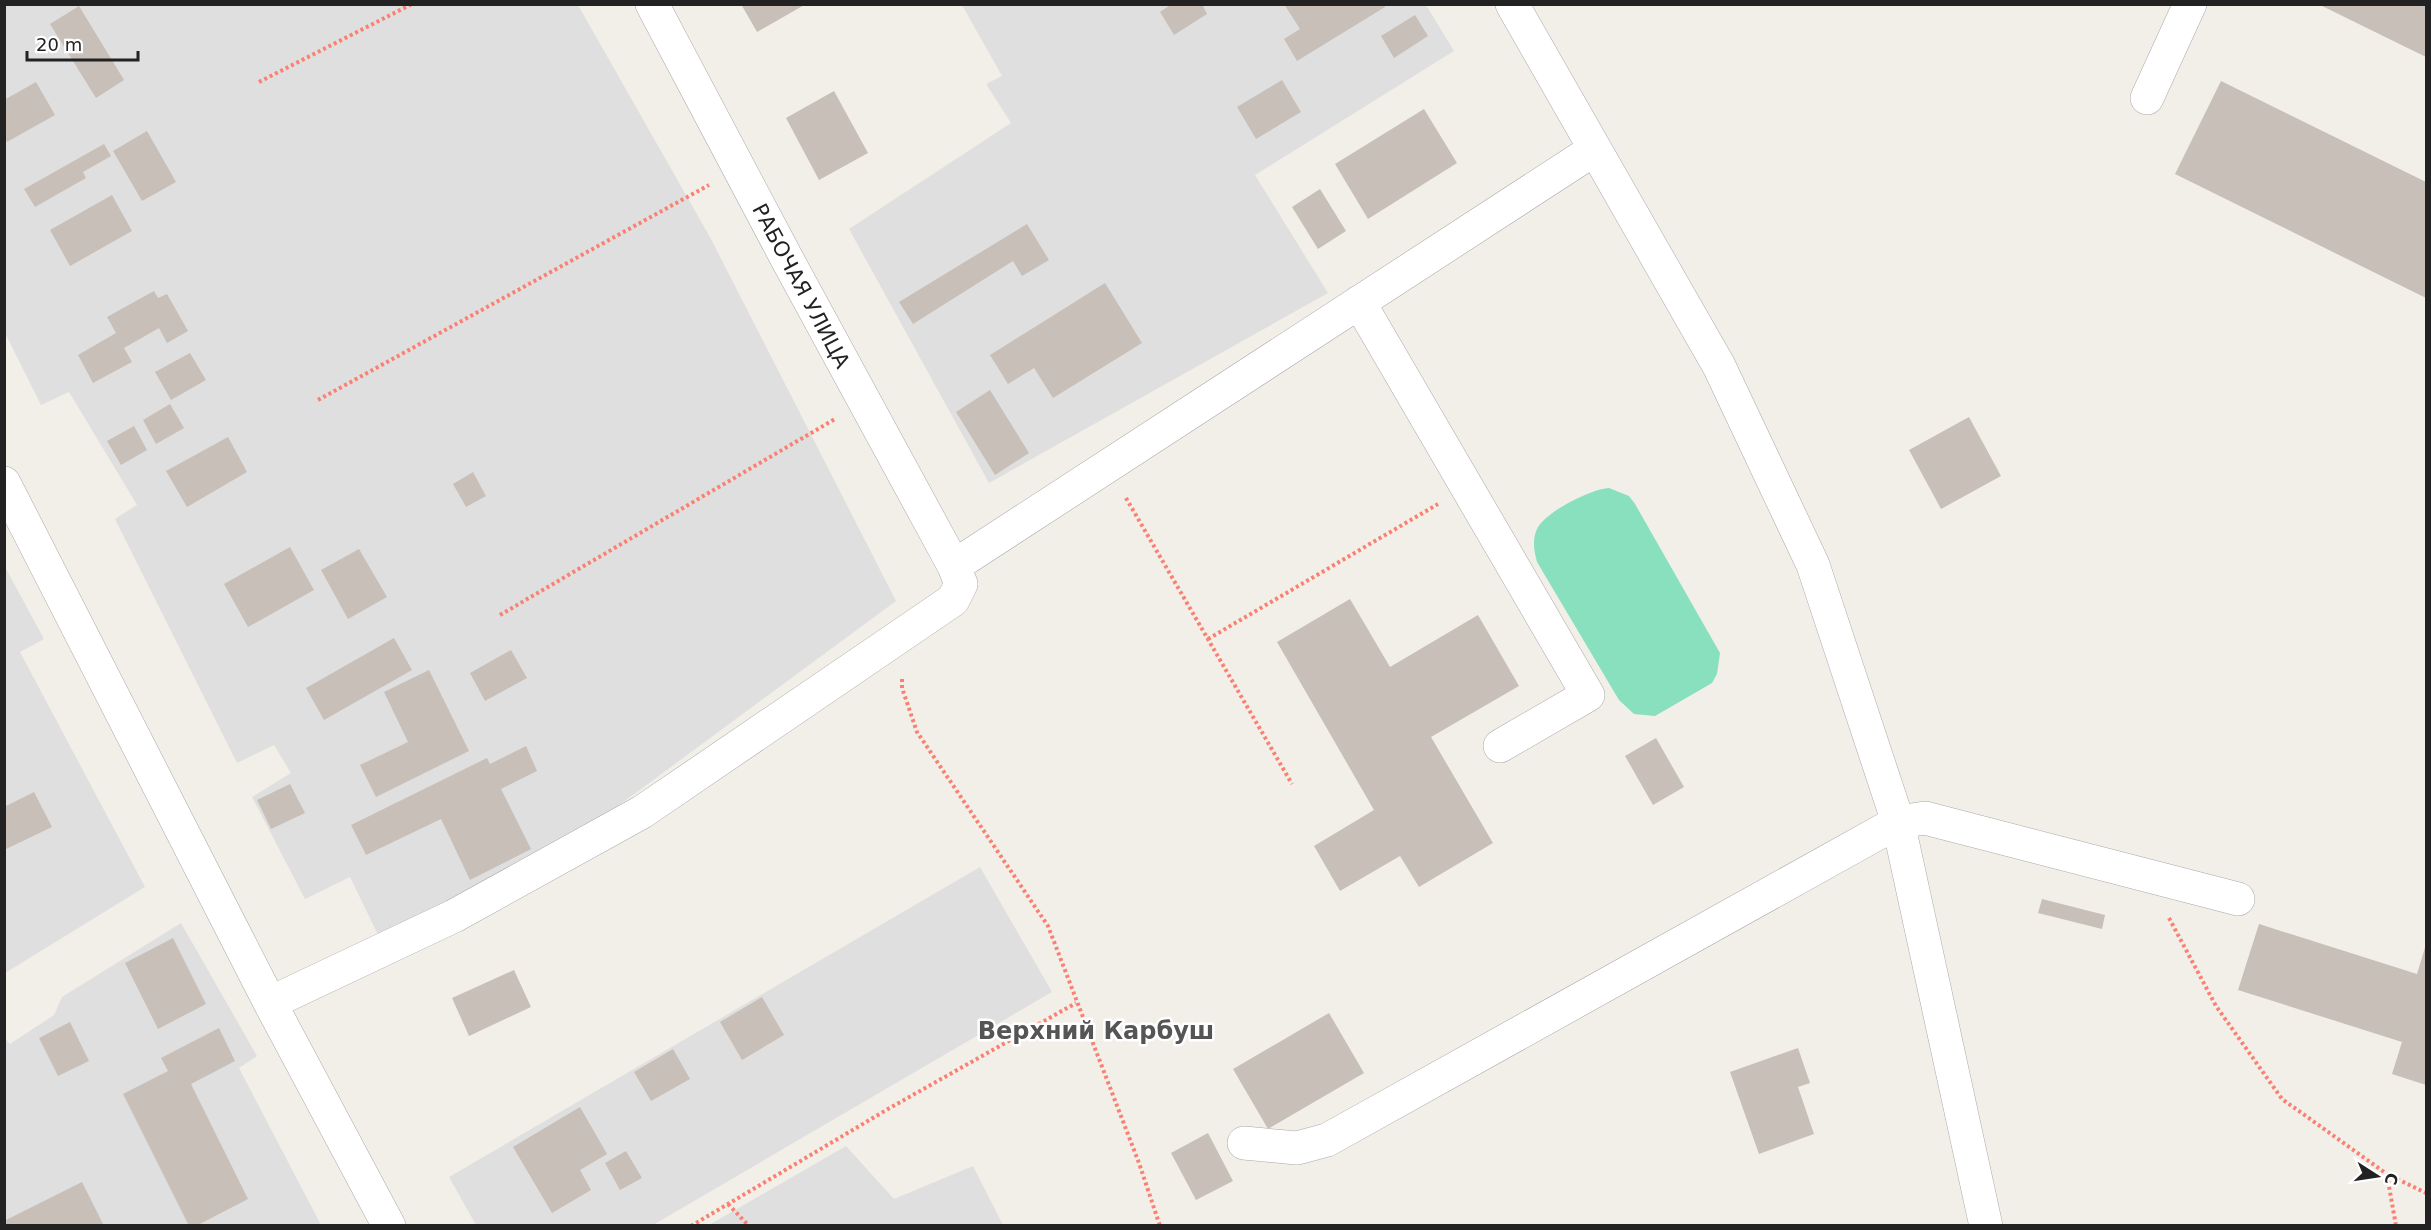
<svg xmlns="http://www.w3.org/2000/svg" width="2431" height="1230" font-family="'DejaVu Sans',sans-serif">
	<rect width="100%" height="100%" fill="#f2efe9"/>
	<path fill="#e0dfdf" d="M 5,5 L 578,5 L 711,239 L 896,601 L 599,820 L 380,939 L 350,877 L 305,899 L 252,797 L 291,773 L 274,745 L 237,763 L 115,519 L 137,505 L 69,392 L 41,405 L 5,333 Z
		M 962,5 L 1426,5 L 1454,51 L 1255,175 L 1328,293 L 989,483 L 849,229 L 1011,123 L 986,84 L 1002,76 Z
		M 4,565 L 44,639 L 20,652 L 145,887 L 5,973 Z
		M 980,867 L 1052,992 L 653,1225 L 476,1225 L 449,1177 Z
		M 181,923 L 257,1056 L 239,1068 L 321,1225 L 5,1225 L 4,1037 L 10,1044 L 54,1015 L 62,997 Z
		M 846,1146 L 894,1199 L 973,1166 L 1003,1225 L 709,1225 Z"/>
	<path fill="#88e0be" d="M 1609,488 L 1629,496 L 1635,504 L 1720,653 L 1717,674 L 1712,683 L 1655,716 L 1634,714 L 1619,700 L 1537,562 C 1534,551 1532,540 1537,529 C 1545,512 1591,489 1609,488 Z"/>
	<path fill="#c7bfb8" d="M 741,4 L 806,4 L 757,32 Z
		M 1172,4 L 1202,4 L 1207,14 L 1174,35 L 1160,12 Z
		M 1284,4 L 1384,4 L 1385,7 L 1297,61 L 1284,39 L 1300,29 Z
		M 2318,4 L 2426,4 L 2426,57 Z
		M 79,6 L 124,80 L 96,98 L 50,24 Z
		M 1415,15 L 1428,36 L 1394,58 L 1381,36 Z
		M 1282,80 L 1301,112 L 1256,139 L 1237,107 Z
		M 2221,81 L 2426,182 L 2426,298 L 2175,174 Z
		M 36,82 L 55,115 L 7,142 L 4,136 L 4,100 Z
		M 834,91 L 868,153 L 819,180 L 786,118 Z
		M 1424,109 L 1457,163 L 1368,219 L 1335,164 Z
		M 147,131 L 176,182 L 142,201 L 113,151 Z
		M 104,144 L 111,156 L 83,172 L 86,178 L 35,207 L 24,189 Z
		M 1320,189 L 1346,231 L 1318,249 L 1292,207 Z
		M 112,195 L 132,231 L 70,266 L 50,230 Z
		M 1027,224 L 1049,260 L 1022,276 L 1013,261 L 913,324 L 899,302 Z
		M 1105,283 L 1142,343 L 1053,398 L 1034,368 L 1008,384 L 990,355 Z
		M 154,291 L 158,298 L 167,294 L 188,331 L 167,343 L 159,328 L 124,348 L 132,362 L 93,383 L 78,355 L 116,333 L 107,317 Z
		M 190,353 L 206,380 L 171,400 L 155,372 Z
		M 990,390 L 1029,453 L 995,475 L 956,412 Z
		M 170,404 L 184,428 L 156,444 L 143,420 Z
		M 1969,417 L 2001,476 L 1941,509 L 1909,450 Z
		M 134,426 L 147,450 L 121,465 L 107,441 Z
		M 228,437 L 247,472 L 187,507 L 166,471 Z
		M 473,472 L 486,496 L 466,507 L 453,484 Z
		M 290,547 L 314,590 L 248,627 L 224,584 Z
		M 359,549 L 387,597 L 348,619 L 321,570 Z
		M 1350,599 L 1390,667 L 1478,615 L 1519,686 L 1431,737 L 1493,843 L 1419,887 L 1400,856 L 1340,891 L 1314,846 L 1374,810 L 1277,642 Z
		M 394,638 L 412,670 L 324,720 L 306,688 Z
		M 511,650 L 527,678 L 485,701 L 470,673 Z
		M 429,670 L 469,751 L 376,797 L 360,765 L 408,742 L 384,692 Z
		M 1656,738 L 1684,787 L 1653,805 L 1625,756 Z
		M 526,746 L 537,771 L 501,789 L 531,849 L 470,880 L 441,819 L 366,855 L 351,825 L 487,758 L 490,764 Z
		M 290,784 L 305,813 L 271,829 L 257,800 Z
		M 34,792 L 52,827 L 4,850 L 4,807 Z
		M 2042,899 L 2105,915 L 2102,929 L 2038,913 Z
		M 2259,924 L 2417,974 L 2426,944 L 2426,1085 L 2392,1074 L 2402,1042 L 2238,990 Z
		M 173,938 L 206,1004 L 158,1029 L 125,963 Z
		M 514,970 L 531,1007 L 469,1036 L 452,998 Z
		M 762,997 L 784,1035 L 742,1060 L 720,1022 Z
		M 1329,1013 L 1364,1073 L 1268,1129 L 1233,1069 Z
		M 70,1022 L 89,1061 L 58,1076 L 39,1038 Z
		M 219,1028 L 235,1061 L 191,1084 L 248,1199 L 196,1226 L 189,1226 L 123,1094 L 168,1071 L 161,1058 Z
		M 1798,1048 L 1810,1083 L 1798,1087 L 1814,1134 L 1759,1154 L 1730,1072 Z
		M 673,1049 L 690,1079 L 651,1101 L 634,1072 Z
		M 580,1107 L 607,1154 L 580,1170 L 591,1190 L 552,1213 L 513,1147 Z
		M 1208,1133 L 1233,1181 L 1196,1200 L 1171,1153 Z
		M 626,1151 L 642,1178 L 620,1190 L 605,1163 Z
		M 82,1182 L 104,1226 L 4,1226 L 4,1221 Z"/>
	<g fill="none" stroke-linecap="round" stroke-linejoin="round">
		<defs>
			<path id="minor" d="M 652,4 L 787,259 L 954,566
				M 1512,4 L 1719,366 L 1813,565 L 1898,822 L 1986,1226
				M 2147,98 L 2190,4
				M 1359,302 L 1588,695 L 1500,746
				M 4,483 L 270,1003 L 389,1226
				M 270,1003 L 454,916 L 642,812 L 953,600 L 961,584 L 954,566 L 1595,149
				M 1244,1143 L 1297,1148 L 1327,1140 L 1898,822 L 1925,818 L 2238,899"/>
		</defs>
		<use href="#minor" stroke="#a9a9a9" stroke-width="34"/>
		<path stroke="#fa8072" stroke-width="4" stroke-dasharray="3 3" stroke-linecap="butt" d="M 259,82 L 412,4
			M 318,400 L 709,185
			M 1126,498 L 1292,784
			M 500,615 L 835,419
			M 1208,639 L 1438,504
			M 902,679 L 902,688 L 917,732 L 1048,926 L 1139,1163 L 1160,1226
			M 2169,918 L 2216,1006 L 2282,1099 L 2387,1174 L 2426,1193
			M 2387,1175 L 2396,1226
			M 728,1204 L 749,1226
			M 691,1226 L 888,1109 L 1076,1003"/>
		<use href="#minor" stroke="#fff" stroke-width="33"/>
	</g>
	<g text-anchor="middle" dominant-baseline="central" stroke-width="5" stroke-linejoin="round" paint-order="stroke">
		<g font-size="21" fill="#222" stroke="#fff">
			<text transform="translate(801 286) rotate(62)">РАБОЧАЯ УЛИЦА</text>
		</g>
		<g font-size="24" font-weight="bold" fill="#555" stroke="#fff">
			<text x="1096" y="1031">Верхний Карбуш</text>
		</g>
	</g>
	<rect width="2431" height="1230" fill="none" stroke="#222222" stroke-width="12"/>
	<g transform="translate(2377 1176) rotate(102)" stroke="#ffffff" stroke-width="4.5" paint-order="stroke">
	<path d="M0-4.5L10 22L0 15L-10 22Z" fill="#222222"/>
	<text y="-9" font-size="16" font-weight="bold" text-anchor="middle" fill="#222222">С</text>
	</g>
	<path d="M27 51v9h111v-9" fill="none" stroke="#222222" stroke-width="3"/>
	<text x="36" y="51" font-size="18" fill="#222222" stroke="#ffffff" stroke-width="4.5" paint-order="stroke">20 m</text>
</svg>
